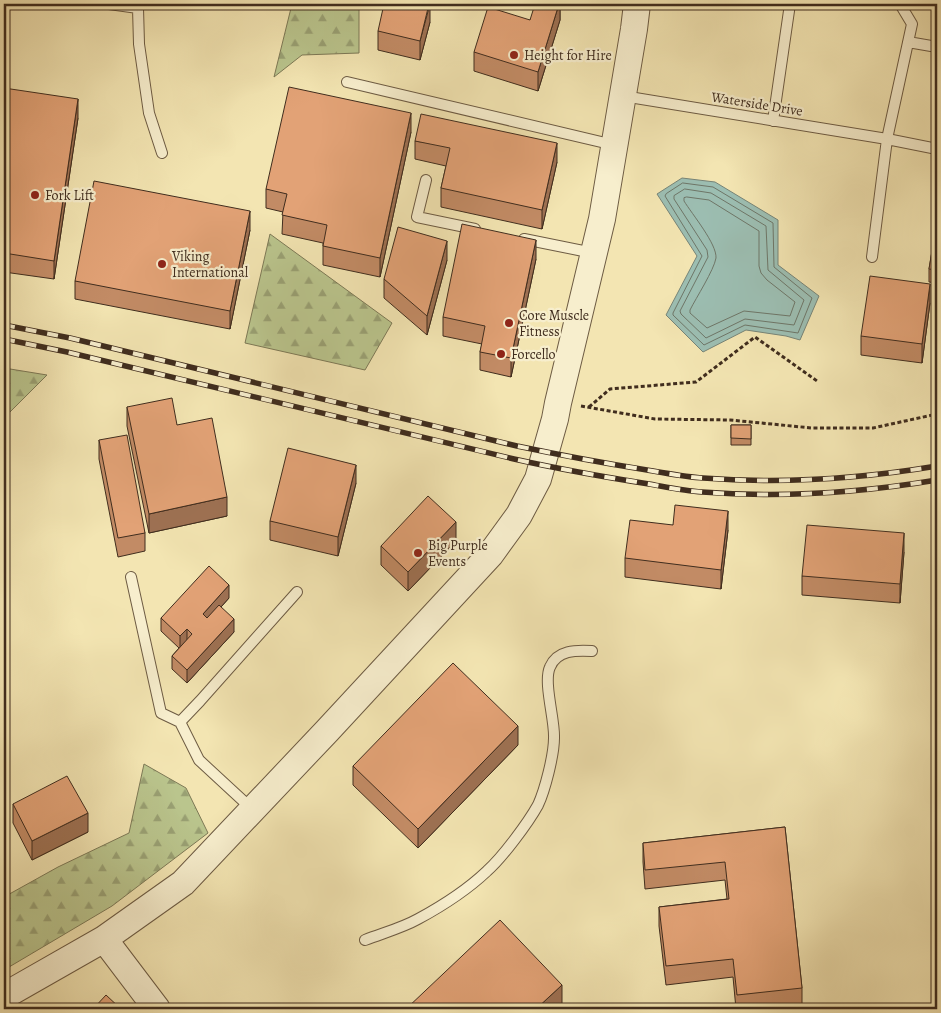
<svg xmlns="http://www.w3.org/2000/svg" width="941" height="1013" font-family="Alegreya,serif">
	<defs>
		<pattern id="forest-firs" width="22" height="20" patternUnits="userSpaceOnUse" patternTransform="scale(1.25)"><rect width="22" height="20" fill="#bac58d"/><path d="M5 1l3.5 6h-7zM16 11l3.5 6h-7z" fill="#99a073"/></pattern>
	</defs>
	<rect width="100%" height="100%" fill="#f3e5b2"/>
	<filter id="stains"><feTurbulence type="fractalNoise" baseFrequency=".004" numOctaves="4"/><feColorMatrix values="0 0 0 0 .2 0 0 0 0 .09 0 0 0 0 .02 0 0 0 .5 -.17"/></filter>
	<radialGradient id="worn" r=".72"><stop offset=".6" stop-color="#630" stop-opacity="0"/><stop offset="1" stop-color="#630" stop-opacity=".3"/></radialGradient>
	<path fill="url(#forest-firs)" stroke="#7d7956" d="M 292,4 L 359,4 L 359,53 L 302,55 L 274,77 Z
		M 270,234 L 392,323 L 365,370 L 245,343 Z
		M 4,368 L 47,375 L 4,418 Z
		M 144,764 L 186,788 L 208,833 L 112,906 L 4,970 L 4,897 L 58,867 L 129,833 Z"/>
	<path fill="#9cbeb2" stroke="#778477" d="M 682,178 L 715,182 L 778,220 L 778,265 L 819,296 L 800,340 L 786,336 L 746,330 L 703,352 L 666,315 L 697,256 L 657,194 Z"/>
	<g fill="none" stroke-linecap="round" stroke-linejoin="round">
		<path stroke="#6e7668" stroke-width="1" d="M 683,183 L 713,187 L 773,223 L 774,267 L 812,298 L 798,333 L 745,325 L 704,345 L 673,315 L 673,313 L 702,256 L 665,196 L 666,194 Z
			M 685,189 L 711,193 L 766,226 L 768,270 L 804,300 L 794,325 L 745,319 L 706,338 L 681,314 L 680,311 L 708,257 L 707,250 L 674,199 L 674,196 Z
			M 687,197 L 709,200 L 759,231 L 759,266 L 761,273 L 767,280 L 795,302 L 790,316 L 744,311 L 707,328 L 690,313 L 690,310 C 696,298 714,270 716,258 C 717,244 692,214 684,201 L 684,198 Z"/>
		<defs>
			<path id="service" d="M 109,4 L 138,8 L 139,44 L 149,113 L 162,153
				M 908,42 L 937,47
				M 347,82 L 614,145
				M 623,96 L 887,139 L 912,24 L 900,4
				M 773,121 L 790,4
				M 426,180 L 417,217 L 475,229
				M 524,239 L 593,253
				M 872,257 L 887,139 L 937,149
				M 131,577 L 161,713 L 180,722 L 199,760 L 252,809
				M 180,722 L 200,701 L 297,592
				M 365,940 C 383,933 402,928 418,919 C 442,906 467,890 487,871 C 502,858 528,823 538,805 C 545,790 554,755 554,738 C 555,720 543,682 550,667 C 557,650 576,650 592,651"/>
			<path id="tertiary" d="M 104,939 L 157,1009
				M 4,996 L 104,939 L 183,883 L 327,731 L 490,555 L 519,515 L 538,479 L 555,419 L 558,403 L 602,219 L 634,29 L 637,4"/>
		</defs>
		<use href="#service" stroke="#6d5b43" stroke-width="12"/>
		<use href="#tertiary" stroke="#6d5b43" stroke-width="28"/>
		<path stroke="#402d1e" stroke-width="3" stroke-dasharray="4 2.5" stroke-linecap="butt" d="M 581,406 L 655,419 L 730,420 L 812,428 L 873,428 L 937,414
			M 589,407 L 610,389 L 696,382 L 755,337 L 817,381"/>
		<use href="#service" stroke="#f7eecd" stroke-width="10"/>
		<use href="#tertiary" stroke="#f7eecd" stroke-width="26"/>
		<defs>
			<path id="rail" d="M 4,325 L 70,338 L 517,446 C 560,455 603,463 647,470 C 666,473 685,477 703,478 C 782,484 859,479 937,466
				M 4,339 L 67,352 L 514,459 C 559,469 604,477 649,484 C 666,487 684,491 702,492 C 781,498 859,493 937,480"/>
		</defs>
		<use href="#rail" stroke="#402d1e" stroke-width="5.5"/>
		<use href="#rail" stroke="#f7eecd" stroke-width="4" stroke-dasharray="11" stroke-linecap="butt"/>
	</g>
	<path fill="#c28b65" stroke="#402d1e" d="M 560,4 L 560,20 L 538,91 L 474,71 L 474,52 L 530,20 Z
		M 430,22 L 420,60 L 378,50 L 378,31 Z
		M 4,88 L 78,118 L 54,279 L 4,272 Z
		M 411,132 L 380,277 L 323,265 L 323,243 L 282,234 L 283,212 L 266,208 L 266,189 Z
		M 415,141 L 557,162 L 542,229 L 441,207 L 441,188 L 446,166 L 415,159 Z
		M 937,221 L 937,283 L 929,282 L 929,269 Z
		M 250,230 L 230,329 L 75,299 L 75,281 Z
		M 536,259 L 511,377 L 480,370 L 480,352 L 482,344 L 443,336 L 443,317 Z
		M 447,260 L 427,335 L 384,298 L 384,279 Z
		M 930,303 L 922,363 L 861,355 L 861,336 Z
		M 127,407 L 177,425 L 227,516 L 149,533 L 127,426 Z
		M 731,425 L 751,425 L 751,445 L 731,445 Z
		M 99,440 L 145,533 L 145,551 L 118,557 L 99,459 Z
		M 356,483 L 338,556 L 270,540 L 270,521 Z
		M 673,525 L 728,530 L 721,589 L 625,577 L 625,558 Z
		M 456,541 L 408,591 L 381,565 L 381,546 Z
		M 904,552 L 900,603 L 802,595 L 802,576 Z
		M 229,598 L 221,607 L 234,632 L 187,683 L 172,669 L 172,656 L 179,648 L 161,631 L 161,618 Z
		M 518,745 L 418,848 L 353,785 L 353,766 Z
		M 13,804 L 88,832 L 32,860 L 13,823 Z
		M 785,827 L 802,988 L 802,1007 L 778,1009 L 736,1009 L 733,977 L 666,985 L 659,926 L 659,907 L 727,899 L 725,880 L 645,889 L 643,862 L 643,843 Z"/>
	<path fill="#9e7153" stroke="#402d1e" d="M 430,4 L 430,22 L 420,60 L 420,41 Z
		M 559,4 L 560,4 L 560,20 L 538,91 L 538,72 Z
		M 78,99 L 78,118 L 54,279 L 54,261 Z
		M 411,113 L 411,132 L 380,277 L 380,258 Z
		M 557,143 L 557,162 L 542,229 L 542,210 Z
		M 250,211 L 250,230 L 230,329 L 230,311 Z
		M 536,240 L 536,259 L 511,377 L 511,358 Z
		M 447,241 L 447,260 L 427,335 L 427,316 Z
		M 930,284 L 930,303 L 922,363 L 922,344 Z
		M 356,465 L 356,483 L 338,556 L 338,537 Z
		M 227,497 L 227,516 L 149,533 L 149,514 Z
		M 728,511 L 728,530 L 721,589 L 721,570 Z
		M 456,522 L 456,541 L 408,591 L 408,572 Z
		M 904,533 L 904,552 L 900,603 L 900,584 Z
		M 229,585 L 229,598 L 203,627 L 203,614 Z
		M 234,619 L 234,632 L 187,683 L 187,670 Z
		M 187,629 L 187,642 L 180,649 L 180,636 Z
		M 518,726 L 518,745 L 418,848 L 418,829 Z
		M 88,813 L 88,832 L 32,860 L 32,841 Z
		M 562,985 L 562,1003 L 556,1009 L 536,1009 Z"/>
	<path fill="#e2a276" stroke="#402d1e" d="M 384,4 L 429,4 L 420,41 L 378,31 Z
		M 535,4 L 559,4 L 538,72 L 474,52 L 488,7 L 530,20 Z
		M 289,87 L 411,113 L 380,258 L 323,246 L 327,225 L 282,215 L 287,194 L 266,189 Z
		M 4,88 L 78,99 L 54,261 L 4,253 Z
		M 421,114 L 557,143 L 542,210 L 441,188 L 450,148 L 415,141 Z
		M 94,181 L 250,211 L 230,311 L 75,281 Z
		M 937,221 L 937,270 L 929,269 Z
		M 462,224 L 536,240 L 511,358 L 480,352 L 485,326 L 443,317 Z
		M 398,227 L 447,241 L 427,316 L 384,279 Z
		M 870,276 L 930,284 L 922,344 L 861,336 Z
		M 172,398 L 177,425 L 212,418 L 227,497 L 149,514 L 127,407 Z
		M 731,425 L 751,425 L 751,439 L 731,438 Z
		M 127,435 L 145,533 L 118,538 L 99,440 Z
		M 288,448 L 356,465 L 338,537 L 270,521 Z
		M 428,496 L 456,522 L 408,572 L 381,546 Z
		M 675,505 L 728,511 L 721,570 L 625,558 L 630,520 L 673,525 Z
		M 807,525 L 904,533 L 900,584 L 802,576 Z
		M 209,566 L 229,585 L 203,614 L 207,618 L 219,605 L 234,619 L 187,670 L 172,656 L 192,634 L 187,629 L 180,636 L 161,618 Z
		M 453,663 L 518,726 L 418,829 L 353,766 Z
		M 67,776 L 88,813 L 32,841 L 13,804 Z
		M 785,827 L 802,988 L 737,995 L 733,959 L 666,966 L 659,907 L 729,899 L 725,862 L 645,870 L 643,843 Z
		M 500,920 L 562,985 L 536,1009 L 406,1009 Z
		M 106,995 L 121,1009 L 93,1009 Z"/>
	<g fill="#8f2418" stroke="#f7eecd" stroke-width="2">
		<circle cx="514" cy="55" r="5"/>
		<circle cx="35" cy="195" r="5"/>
		<circle cx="162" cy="264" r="5"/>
		<circle cx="509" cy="323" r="5"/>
		<circle cx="501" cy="354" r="5"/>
		<circle cx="418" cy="553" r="5"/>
	</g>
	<g text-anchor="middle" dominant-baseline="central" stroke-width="4.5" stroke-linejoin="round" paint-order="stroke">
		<g font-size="14" fill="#402d1e" stroke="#f7eecd" text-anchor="start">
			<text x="524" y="55">Height for Hire</text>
			<text x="45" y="195">Fork Lift</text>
			<text x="172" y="256">Viking<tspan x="172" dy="16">International</tspan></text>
			<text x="519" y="315">Core Muscle<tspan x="519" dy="16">Fitness</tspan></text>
			<text x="511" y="354">Forcello</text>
			<text x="428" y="545">Big Purple<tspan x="428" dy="16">Events</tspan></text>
		</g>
		<g font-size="14" fill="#402d1e" stroke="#f7eecd">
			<text transform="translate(757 104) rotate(9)">Waterside Drive</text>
		</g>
	</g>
	<rect width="941" height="1013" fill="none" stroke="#f3e5b2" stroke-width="20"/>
	<rect x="5" y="5" width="931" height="1003" fill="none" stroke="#402d1e" stroke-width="2.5"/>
	<rect x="10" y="10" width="921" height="993" fill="none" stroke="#402d1e"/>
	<rect width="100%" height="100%" filter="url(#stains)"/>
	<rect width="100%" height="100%" fill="url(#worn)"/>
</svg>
